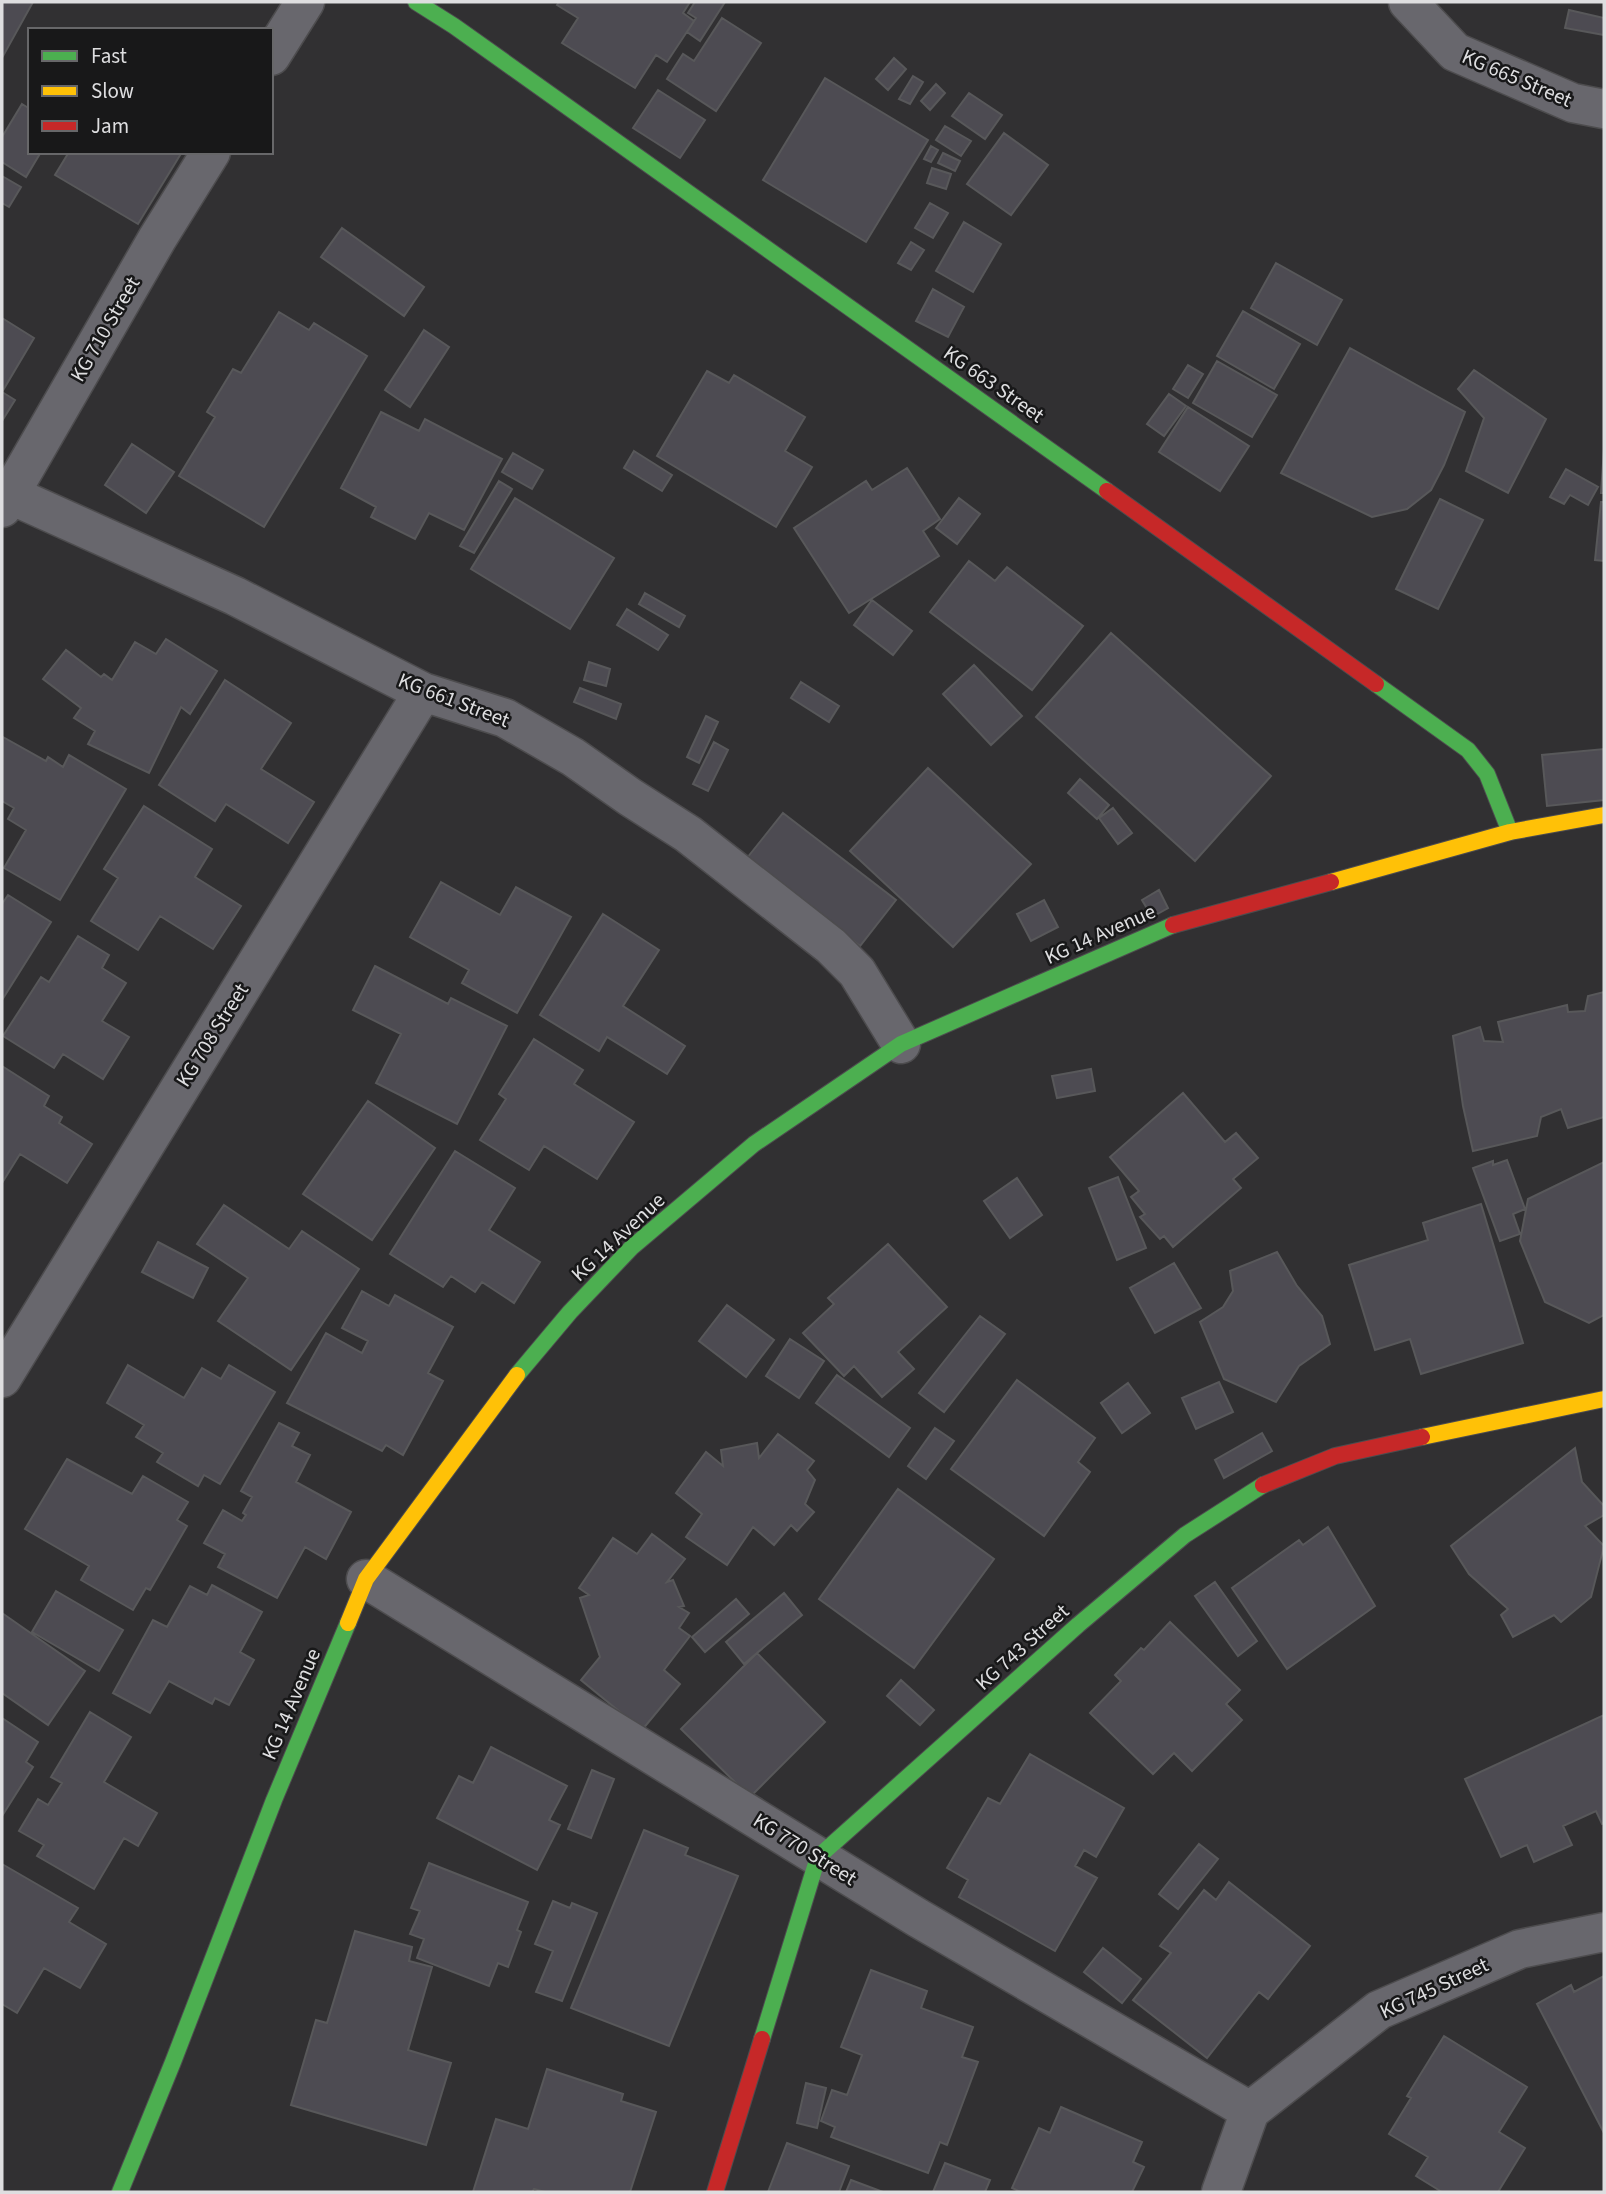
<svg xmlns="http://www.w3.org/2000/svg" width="1606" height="2194" font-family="'Source Sans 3',sans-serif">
	<rect width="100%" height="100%" fill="#313032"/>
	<path fill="#4d4b52" stroke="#58585a" stroke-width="2" d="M 2,2 L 33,2 L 2,58 Z
		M 559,2 L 690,2 L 683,13 L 694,21 L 667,62 L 656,55 L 635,88 L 562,43 L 578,18 L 557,5 Z
		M 695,2 L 725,2 L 700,41 L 687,32 L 696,18 L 688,13 Z
		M 1569,10 L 1604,18 L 1604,35 L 1565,28 Z
		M 722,18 L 761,43 L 716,111 L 667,79 L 683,54 L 694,61 Z
		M 894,58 L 906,69 L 888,90 L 876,79 Z
		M 913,76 L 923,82 L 910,104 L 899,99 Z
		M 825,78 L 928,140 L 866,242 L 763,180 Z
		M 936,84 L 945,93 L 930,110 L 921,101 Z
		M 658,90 L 705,120 L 680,158 L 633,128 Z
		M 969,93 L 1002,115 L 985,139 L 952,116 Z
		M 22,104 L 30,109 L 30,152 L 41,152 L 26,177 L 2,162 L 2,137 Z
		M 945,126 L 971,141 L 961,156 L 936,140 Z
		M 1004,133 L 1048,165 L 1011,215 L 967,184 Z
		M 931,146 L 938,150 L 931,162 L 924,159 Z
		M 69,152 L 182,152 L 138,224 L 55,175 Z
		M 943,153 L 960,161 L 955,171 L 938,163 Z
		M 932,168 L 951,174 L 946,189 L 927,183 Z
		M 2,176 L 21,187 L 9,207 L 2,203 Z
		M 930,203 L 948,213 L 933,238 L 915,228 Z
		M 964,222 L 1001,244 L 973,292 L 936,271 Z
		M 342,228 L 424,287 L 404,316 L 321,257 Z
		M 911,242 L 924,250 L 911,270 L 898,263 Z
		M 1276,263 L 1342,300 L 1317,345 L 1251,308 Z
		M 933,289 L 964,307 L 948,337 L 916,321 Z
		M 1243,311 L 1300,344 L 1274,389 L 1217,356 Z
		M 279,312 L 309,330 L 314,323 L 367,356 L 264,527 L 179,476 L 215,417 L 207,412 L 233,369 L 241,373 Z
		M 2,318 L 34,338 L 2,392 Z
		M 424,330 L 449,347 L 410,407 L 385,390 Z
		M 1350,348 L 1465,412 L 1444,465 L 1431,490 L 1407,509 L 1372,517 L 1281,473 Z
		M 1217,361 L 1277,395 L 1252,437 L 1193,403 Z
		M 1188,365 L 1203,374 L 1188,398 L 1173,389 Z
		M 1474,370 L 1546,419 L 1508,493 L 1466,471 L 1484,418 L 1458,389 Z
		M 707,371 L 729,383 L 734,375 L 805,417 L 785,451 L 812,467 L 776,527 L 657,456 Z
		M 2,392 L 15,400 L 2,421 Z
		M 1169,394 L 1186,406 L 1164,436 L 1147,424 Z
		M 1188,407 L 1249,446 L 1220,491 L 1159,452 Z
		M 381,412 L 419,431 L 425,419 L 502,459 L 464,530 L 429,513 L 415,539 L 371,517 L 376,507 L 341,488 Z
		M 132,444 L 174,472 L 146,513 L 105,485 Z
		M 1604,449 L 1604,493 L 1601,493 Z
		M 634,451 L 672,475 L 662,491 L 624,468 Z
		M 513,453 L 543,470 L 532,489 L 502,472 Z
		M 907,468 L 940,519 L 923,531 L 939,556 L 849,613 L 794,528 L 866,481 L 872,490 Z
		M 1566,469 L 1598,487 L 1588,505 L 1570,495 L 1564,504 L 1550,497 Z
		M 499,481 L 512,489 L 474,553 L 460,546 Z
		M 515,498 L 614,558 L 570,629 L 471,569 Z
		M 959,498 L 980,514 L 957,544 L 936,528 Z
		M 1440,499 L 1483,520 L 1438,609 L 1396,589 Z
		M 1601,502 L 1604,502 L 1604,561 L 1595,560 Z
		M 969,561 L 995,581 L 1007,567 L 1083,626 L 1032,690 L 930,612 Z
		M 645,593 L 685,616 L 679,627 L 639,604 Z
		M 872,600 L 912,631 L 893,655 L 854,625 Z
		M 627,609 L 668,635 L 658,650 L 617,625 Z
		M 1111,633 L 1271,776 L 1195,861 L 1036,717 Z
		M 166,639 L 217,671 L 190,714 L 181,707 L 149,773 L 88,744 L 95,731 L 74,718 L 81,708 L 43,679 L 66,650 L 101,677 L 104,674 L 112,680 L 135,642 L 156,654 Z
		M 589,662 L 610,669 L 606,686 L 584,680 Z
		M 974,665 L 1022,716 L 991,745 L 943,694 Z
		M 225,680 L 291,723 L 261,769 L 314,802 L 288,843 L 226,804 L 215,821 L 159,785 Z
		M 801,682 L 839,706 L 829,722 L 791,698 Z
		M 580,688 L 621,704 L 616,719 L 574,702 Z
		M 706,716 L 718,722 L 699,763 L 687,757 Z
		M 3,737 L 46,761 L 48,757 L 63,767 L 69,755 L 126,789 L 60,900 L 4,868 L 26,830 L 8,819 L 14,808 L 2,801 Z
		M 714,742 L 728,750 L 708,791 L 693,784 Z
		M 1604,749 L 1604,800 L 1547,806 L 1542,755 Z
		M 928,768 L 1031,864 L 953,947 L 850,851 Z
		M 1080,779 L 1109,805 L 1097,819 L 1068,793 Z
		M 144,806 L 212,849 L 195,877 L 241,906 L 213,949 L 160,916 L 138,950 L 91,921 L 118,878 L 104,869 Z
		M 1113,808 L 1132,833 L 1118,844 L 1099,818 Z
		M 783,813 L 896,900 L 860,946 L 747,858 Z
		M 441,882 L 500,915 L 516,887 L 571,917 L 517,1013 L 462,983 L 469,970 L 410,937 Z
		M 1159,890 L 1168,908 L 1152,917 L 1142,900 Z
		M 8,895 L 51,922 L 2,1000 L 2,904 Z
		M 1044,900 L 1058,927 L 1031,941 L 1017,914 Z
		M 603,914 L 659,950 L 623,1006 L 685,1046 L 667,1074 L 607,1037 L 599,1051 L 540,1015 Z
		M 78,936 L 109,955 L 102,968 L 126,983 L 102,1021 L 129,1037 L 103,1079 L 63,1054 L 54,1068 L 3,1036 L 41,977 L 49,982 Z
		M 375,966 L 448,1004 L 451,998 L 507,1026 L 457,1124 L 376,1083 L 401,1034 L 353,1010 Z
		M 1604,992 L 1604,1117 L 1568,1128 L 1561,1109 L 1541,1117 L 1537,1136 L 1473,1151 L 1463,1106 L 1453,1036 L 1480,1027 L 1484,1041 L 1503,1042 L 1498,1022 L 1567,1005 L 1568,1012 L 1585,1011 L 1588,996 Z
		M 534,1039 L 583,1070 L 574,1084 L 634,1122 L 597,1179 L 544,1146 L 529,1170 L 480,1140 L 506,1099 L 499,1094 Z
		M 2,1066 L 49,1096 L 44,1106 L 62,1117 L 59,1123 L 92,1144 L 67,1183 L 20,1154 L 2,1183 Z
		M 1091,1069 L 1095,1091 L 1057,1098 L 1052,1076 Z
		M 1183,1093 L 1225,1142 L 1236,1133 L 1258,1158 L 1233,1179 L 1241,1188 L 1173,1247 L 1164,1236 L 1160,1239 L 1140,1217 L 1145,1214 L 1131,1197 L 1139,1191 L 1110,1157 Z
		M 368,1101 L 435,1148 L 372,1240 L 303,1194 Z
		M 455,1151 L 515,1188 L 489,1230 L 540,1262 L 514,1303 L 482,1282 L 475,1292 L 451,1276 L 443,1287 L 390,1254 Z
		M 1507,1160 L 1525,1209 L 1513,1214 L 1520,1234 L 1500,1241 L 1473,1168 L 1493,1161 L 1493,1165 Z
		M 1604,1162 L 1604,1315 L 1589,1323 L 1545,1302 L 1520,1241 L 1528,1199 Z
		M 1118,1177 L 1146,1248 L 1117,1260 L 1089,1188 Z
		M 1017,1178 L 1042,1215 L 1010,1238 L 984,1201 Z
		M 1481,1204 L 1523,1343 L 1421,1374 L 1410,1339 L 1375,1350 L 1349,1265 L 1428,1240 L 1423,1223 Z
		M 224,1205 L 289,1249 L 302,1231 L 359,1269 L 291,1370 L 218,1321 L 248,1278 L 197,1244 Z
		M 158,1242 L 208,1268 L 193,1298 L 142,1272 Z
		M 888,1244 L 947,1307 L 898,1352 L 914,1369 L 882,1397 L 854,1366 L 844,1376 L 803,1333 L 834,1304 L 828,1298 Z
		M 1277,1252 L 1297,1286 L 1322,1316 L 1330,1344 L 1299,1366 L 1276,1402 L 1224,1379 L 1200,1322 L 1223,1307 L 1233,1291 L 1230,1271 Z
		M 1174,1263 L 1201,1308 L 1155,1333 L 1130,1288 Z
		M 362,1291 L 389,1306 L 395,1295 L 453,1327 L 428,1373 L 443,1381 L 403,1455 L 386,1445 L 382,1451 L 287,1403 L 326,1333 L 362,1353 L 368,1341 L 342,1328 Z
		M 727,1305 L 774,1340 L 746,1377 L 699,1341 Z
		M 980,1316 L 1005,1334 L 944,1412 L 919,1393 Z
		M 790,1339 L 824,1361 L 799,1398 L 766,1376 Z
		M 128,1365 L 184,1398 L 202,1368 L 221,1379 L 229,1365 L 275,1392 L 220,1484 L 204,1475 L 198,1486 L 157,1462 L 163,1453 L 136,1437 L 144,1425 L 107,1403 Z
		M 837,1375 L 910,1428 L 889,1457 L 816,1403 Z
		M 1017,1380 L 1095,1438 L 1078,1462 L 1090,1472 L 1044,1536 L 951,1469 Z
		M 1219,1382 L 1233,1412 L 1196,1429 L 1182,1398 Z
		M 1128,1383 L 1150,1413 L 1122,1433 L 1101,1403 Z
		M 279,1423 L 299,1433 L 292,1446 L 310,1455 L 296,1482 L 351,1512 L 326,1559 L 305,1547 L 277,1598 L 218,1567 L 225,1554 L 204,1543 L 223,1510 L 242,1521 L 246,1515 L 243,1513 L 252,1497 L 241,1491 Z
		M 935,1428 L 954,1441 L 926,1479 L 908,1466 Z
		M 1262,1433 L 1272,1451 L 1224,1478 L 1215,1460 Z
		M 778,1434 L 814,1461 L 807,1470 L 815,1480 L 805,1504 L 814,1512 L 797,1531 L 791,1525 L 774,1545 L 753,1527 L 727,1565 L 686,1537 L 702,1514 L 676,1493 L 706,1452 L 723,1466 L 721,1450 L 757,1443 L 759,1458 Z
		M 1575,1448 L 1582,1482 L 1604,1506 L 1604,1515 L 1585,1526 L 1604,1546 L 1591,1597 L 1561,1622 L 1554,1615 L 1513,1637 L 1501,1615 L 1508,1609 L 1469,1574 L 1451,1546 Z
		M 67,1459 L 132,1494 L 143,1476 L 188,1502 L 177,1520 L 187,1526 L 150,1590 L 146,1588 L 133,1610 L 81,1580 L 89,1566 L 25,1529 Z
		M 898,1489 L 994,1559 L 914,1668 L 819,1599 Z
		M 1328,1527 L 1375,1606 L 1287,1669 L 1232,1588 L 1299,1540 L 1303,1545 Z
		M 652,1534 L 685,1559 L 667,1582 L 673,1580 L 684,1606 L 679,1607 L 689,1613 L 679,1628 L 690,1636 L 664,1670 L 680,1684 L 642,1730 L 581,1680 L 600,1657 L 580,1598 L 589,1595 L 579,1588 L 613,1538 L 637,1554 Z
		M 1215,1582 L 1257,1641 L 1238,1656 L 1195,1596 Z
		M 212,1585 L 262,1612 L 240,1652 L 254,1660 L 229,1705 L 215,1698 L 212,1704 L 169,1681 L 150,1713 L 113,1693 L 153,1620 L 167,1627 L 190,1586 L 207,1595 Z
		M 56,1591 L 123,1630 L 99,1671 L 32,1632 Z
		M 784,1593 L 802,1615 L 744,1664 L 726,1642 Z
		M 736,1599 L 749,1614 L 705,1652 L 692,1637 Z
		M 2,1613 L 85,1671 L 48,1725 L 2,1693 Z
		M 1170,1622 L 1240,1690 L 1226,1704 L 1242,1720 L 1192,1771 L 1174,1753 L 1153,1774 L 1090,1713 L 1121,1681 L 1115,1675 L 1141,1648 L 1144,1650 Z
		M 757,1653 L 825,1722 L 750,1797 L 681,1729 Z
		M 901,1680 L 934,1710 L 920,1725 L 887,1696 Z
		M 90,1712 L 131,1737 L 104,1782 L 157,1813 L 138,1846 L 124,1838 L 94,1889 L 37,1856 L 44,1845 L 19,1831 L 38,1799 L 48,1805 L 62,1783 L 51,1777 Z
		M 1604,1715 L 1604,1823 L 1602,1824 L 1596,1811 L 1563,1826 L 1572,1845 L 1534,1862 L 1527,1845 L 1501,1857 L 1465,1779 Z
		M 2,1718 L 38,1742 L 26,1762 L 33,1767 L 2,1816 Z
		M 491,1747 L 567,1786 L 549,1820 L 560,1825 L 537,1870 L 437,1818 L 459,1776 L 473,1783 Z
		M 1030,1754 L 1124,1808 L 1096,1857 L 1084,1850 L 1075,1866 L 1097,1878 L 1055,1951 L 959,1897 L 968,1880 L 947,1868 L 988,1798 L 1000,1804 Z
		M 592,1770 L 614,1779 L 591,1838 L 568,1829 Z
		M 644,1830 L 688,1848 L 685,1855 L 738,1876 L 669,2046 L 571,2008 Z
		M 1199,1844 L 1218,1859 L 1178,1909 L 1159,1894 Z
		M 429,1863 L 528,1902 L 517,1930 L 521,1932 L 508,1967 L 498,1963 L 489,1986 L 417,1958 L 424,1939 L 410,1934 L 420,1911 L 411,1908 Z
		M 2,1864 L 78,1908 L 69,1922 L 106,1944 L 80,1988 L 44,1968 L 17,2013 L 2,2004 Z
		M 1229,1882 L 1310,1946 L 1268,1999 L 1259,1992 L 1207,2058 L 1133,2000 L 1171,1953 L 1160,1946 L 1204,1890 L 1216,1900 Z
		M 553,1901 L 570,1908 L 572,1903 L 597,1913 L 562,2001 L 536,1992 L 553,1951 L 535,1944 Z
		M 355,1931 L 412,1947 L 409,1961 L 432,1967 L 408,2050 L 451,2063 L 426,2145 L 291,2105 L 316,2020 L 327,2023 Z
		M 1103,1948 L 1141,1979 L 1122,2003 L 1084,1972 Z
		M 871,1970 L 927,1991 L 921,2008 L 973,2027 L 962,2057 L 978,2062 L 947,2145 L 940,2142 L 928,2173 L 831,2137 L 835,2127 L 821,2121 L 832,2090 L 847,2095 L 862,2055 L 841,2047 Z
		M 1604,1976 L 1604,2133 L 1537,2004 L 1571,1985 L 1574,1992 Z
		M 1444,2036 L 1527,2087 L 1499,2132 L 1525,2148 L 1498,2192 L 1442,2192 L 1416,2176 L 1428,2157 L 1389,2134 L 1411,2098 L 1407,2096 Z
		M 547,2069 L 623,2094 L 621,2101 L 656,2112 L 630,2192 L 545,2192 L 534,2189 L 532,2192 L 473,2192 L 496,2119 L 528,2129 Z
		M 806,2083 L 826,2088 L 817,2128 L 797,2123 Z
		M 1061,2107 L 1142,2142 L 1133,2162 L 1144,2167 L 1132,2192 L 1021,2192 L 1012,2188 L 1039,2128 L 1050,2133 Z
		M 787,2143 L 849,2166 L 839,2192 L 768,2192 Z
		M 945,2163 L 990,2180 L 985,2192 L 933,2192 Z
		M 851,2180 L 883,2192 L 846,2192 Z"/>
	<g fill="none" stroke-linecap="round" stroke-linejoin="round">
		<defs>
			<path id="street" d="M 1408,2 L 1455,52 L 1573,103 L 1604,109
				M 271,56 L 305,2
				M 2,491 L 235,596 L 423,692 L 505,718 L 573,757 L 630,797 L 688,834 L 831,946 L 857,972 L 901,1044
				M 2,508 L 157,239 L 211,152
				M 2,1378 L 423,692
				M 366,1579 L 918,1918 L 1250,2111
				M 1250,2111 L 1379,2010 L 1520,1949 L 1604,1932
				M 1221,2192 L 1250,2111"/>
			<path id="fast" d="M 416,2 L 454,26 L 1107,491
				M 1376,684 L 1468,750 L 1487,774 L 1510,832
				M 517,1375 L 570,1312 L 631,1248 L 754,1144 L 901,1044 L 1173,925
				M 762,2039 L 818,1857 L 1078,1625 L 1185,1535 L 1263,1485
				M 120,2192 L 173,2062 L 274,1800 L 348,1623"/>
			<path id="slow" d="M 1331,882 L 1510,832 L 1604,815
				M 1422,1437 L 1604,1399
				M 348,1623 L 366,1579 L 517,1375"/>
			<path id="jam" d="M 1107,491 L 1376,684
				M 1173,925 L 1331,882
				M 1263,1485 L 1335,1456 L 1422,1437
				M 715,2192 L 762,2039"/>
		</defs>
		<use href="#street" stroke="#4d4c4e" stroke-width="41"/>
		<use href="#fast" stroke="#4d4c4e" stroke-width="18"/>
		<use href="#slow" stroke="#4d4c4e" stroke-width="18"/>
		<use href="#jam" stroke="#4d4c4e" stroke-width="18"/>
		<use href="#street" stroke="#68676d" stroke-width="38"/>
		<use href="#fast" stroke="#4caf50" stroke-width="16"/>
		<use href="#slow" stroke="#ffc107" stroke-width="16"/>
		<use href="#jam" stroke="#c62828" stroke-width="16"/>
	</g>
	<g text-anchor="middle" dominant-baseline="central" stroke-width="5" stroke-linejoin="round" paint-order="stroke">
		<g font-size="21" fill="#dedee0" stroke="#181819">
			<text transform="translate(1517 78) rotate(23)">KG 665 Street</text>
			<text transform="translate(105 329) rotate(-60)">KG 710 Street</text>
			<text transform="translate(994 384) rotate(35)">KG 663 Street</text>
			<text transform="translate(454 700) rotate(21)">KG 661 Street</text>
			<text transform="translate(1100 934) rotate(-24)">KG 14 Avenue</text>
			<text transform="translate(212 1035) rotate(-58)">KG 708 Street</text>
			<text transform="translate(618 1237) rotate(-43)">KG 14 Avenue</text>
			<text transform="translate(1022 1647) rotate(-42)">KG 743 Street</text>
			<text transform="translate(291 1704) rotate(-67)">KG 14 Avenue</text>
			<text transform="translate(805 1849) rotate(32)">KG 770 Street</text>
			<text transform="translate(1434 1988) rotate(-25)">KG 745 Street</text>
		</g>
	</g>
	<rect width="1606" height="2194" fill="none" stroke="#dedee0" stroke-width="7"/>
	<rect x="28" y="28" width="245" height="126" fill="#181819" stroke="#676769" stroke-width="2"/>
	<rect x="42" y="51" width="35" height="10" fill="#4caf50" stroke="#676769" stroke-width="2"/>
	<text x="91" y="63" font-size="21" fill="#dedee0">Fast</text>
	<rect x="42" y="86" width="35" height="10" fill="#ffc107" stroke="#676769" stroke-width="2"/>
	<text x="91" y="98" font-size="21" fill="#dedee0">Slow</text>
	<rect x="42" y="121" width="35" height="10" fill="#c62828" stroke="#676769" stroke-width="2"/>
	<text x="91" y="133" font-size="21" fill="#dedee0">Jam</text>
</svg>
